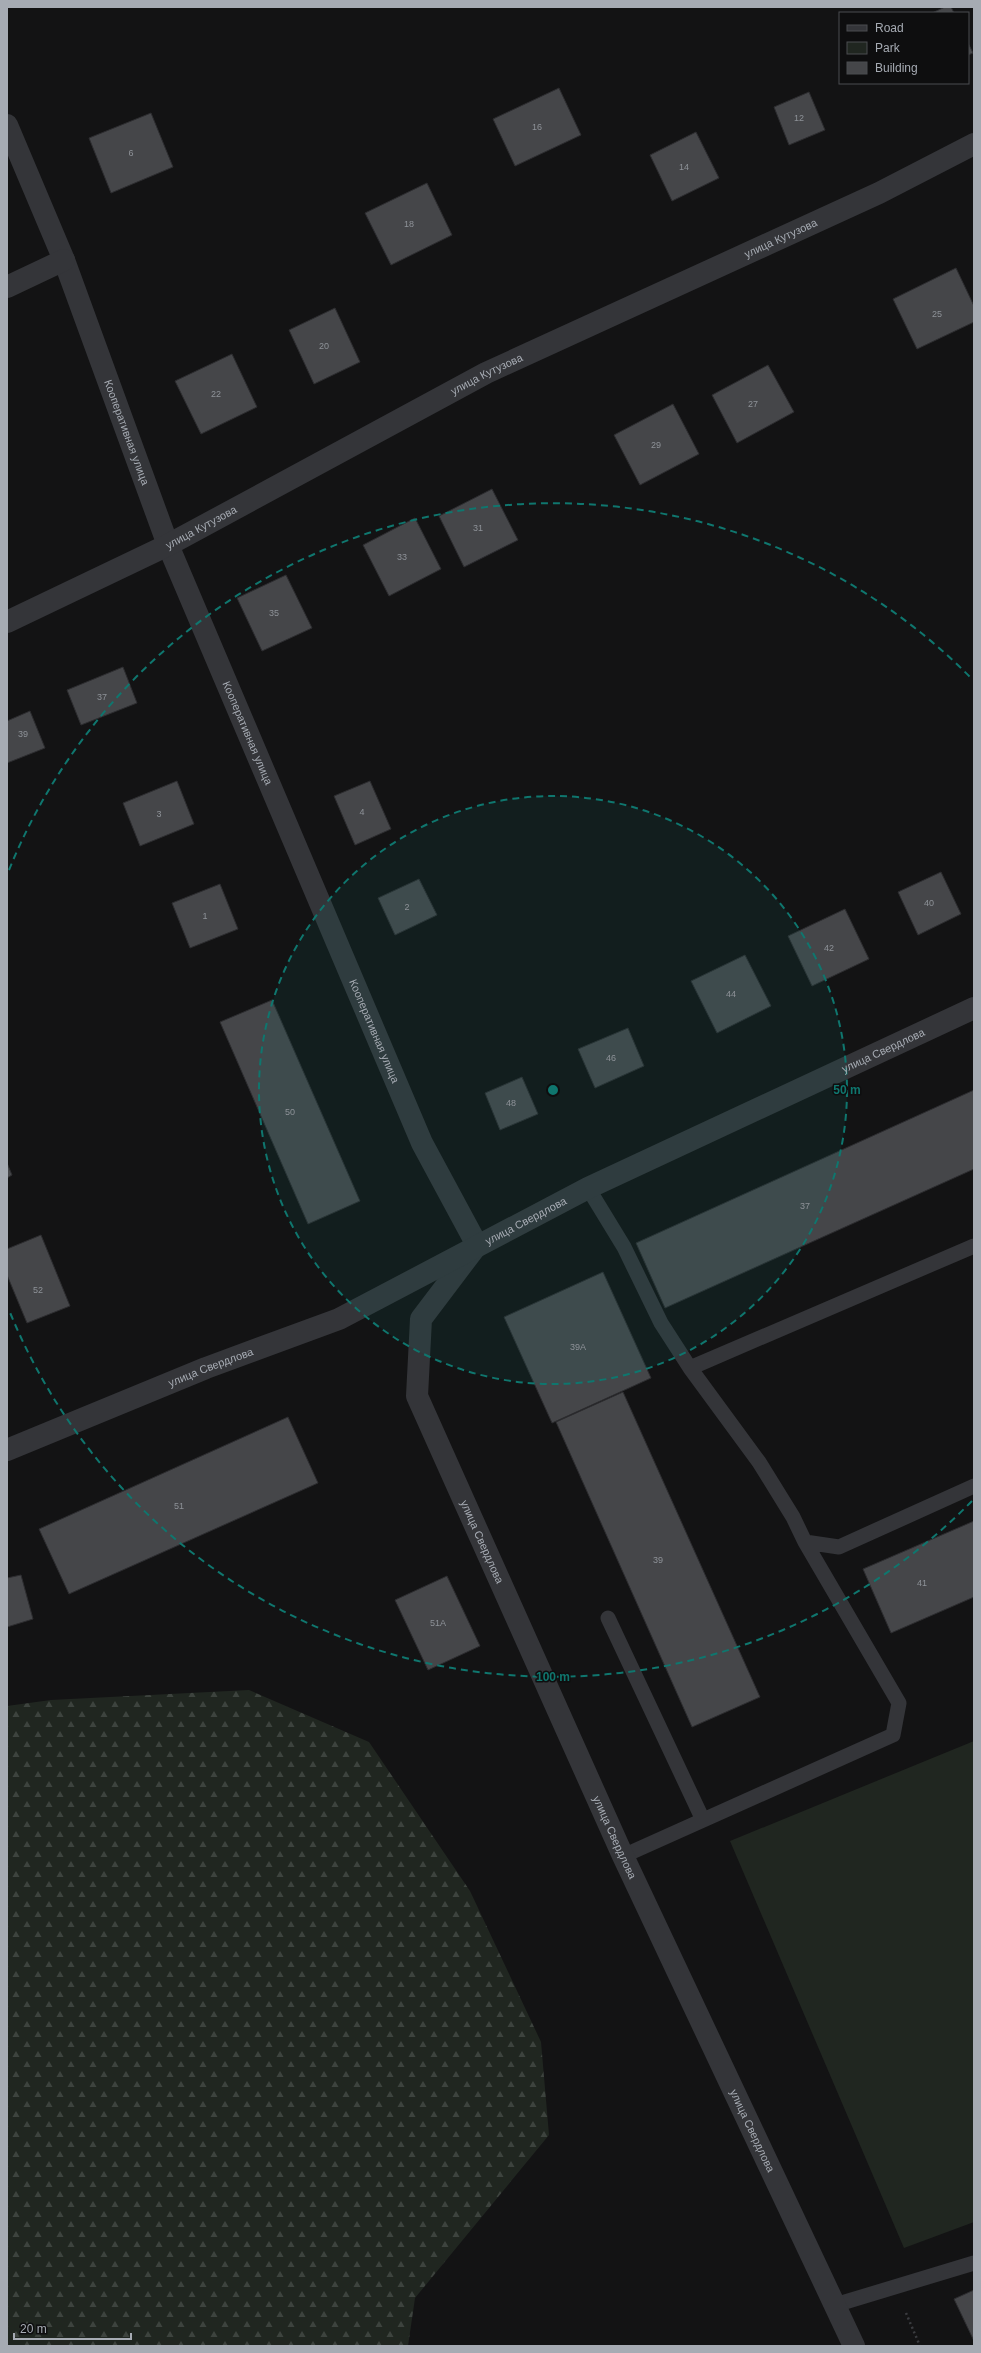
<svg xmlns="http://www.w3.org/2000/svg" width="981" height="2353" font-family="Arial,sans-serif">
	<defs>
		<pattern id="forest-firs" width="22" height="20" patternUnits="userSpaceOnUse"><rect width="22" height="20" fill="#202620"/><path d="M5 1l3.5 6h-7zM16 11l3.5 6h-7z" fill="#3d433e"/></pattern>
	</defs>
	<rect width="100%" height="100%" fill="#131314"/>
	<path fill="url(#forest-firs)" d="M 249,1690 L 369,1742 L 470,1891 L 541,2042 L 549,2135 L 415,2298 L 408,2346 L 7,2346 L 7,1706 L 51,1700 Z"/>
	<path fill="#202620" d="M 974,1741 L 974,2222 L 904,2248 L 730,1841 Z"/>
	<path fill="#454649" stroke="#2d2d30" d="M 945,7 L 951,7 L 954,13 L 932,13 Z
		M 968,43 L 973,53 L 968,55 Z
		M 559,88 L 581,135 L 515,166 L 493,119 Z
		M 809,92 L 825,130 L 789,145 L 774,107 Z
		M 151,113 L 173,167 L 111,193 L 89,138 Z
		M 696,132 L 719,178 L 672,201 L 650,155 Z
		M 427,183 L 452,235 L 391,265 L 365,213 Z
		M 956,268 L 974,306 L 974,322 L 917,349 L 893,299 Z
		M 335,308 L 360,362 L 314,384 L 289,330 Z
		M 232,354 L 257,407 L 201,434 L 175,381 Z
		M 768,365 L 794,412 L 737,443 L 712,395 Z
		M 673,404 L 699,454 L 640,485 L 614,435 Z
		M 492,489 L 518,540 L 464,567 L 439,516 Z
		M 415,518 L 441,569 L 389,596 L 363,545 Z
		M 286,575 L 312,628 L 262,651 L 237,598 Z
		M 123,667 L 137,703 L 81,725 L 67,690 Z
		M 30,711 L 45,748 L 7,763 L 7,721 Z
		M 177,781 L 194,824 L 140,846 L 123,803 Z
		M 370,781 L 391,829 L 355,845 L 334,796 Z
		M 941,872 L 961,914 L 918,935 L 898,892 Z
		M 419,879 L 437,915 L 395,935 L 378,898 Z
		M 220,884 L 238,929 L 190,948 L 172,903 Z
		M 845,909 L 869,959 L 812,986 L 788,936 Z
		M 745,955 L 771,1006 L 717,1033 L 691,981 Z
		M 272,1000 L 360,1201 L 308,1224 L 220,1022 Z
		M 628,1028 L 644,1066 L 595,1088 L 578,1049 Z
		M 522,1077 L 538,1114 L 500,1130 L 485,1093 Z
		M 974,1090 L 974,1169 L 665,1308 L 636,1243 Z
		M 7,1163 L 12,1175 L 7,1178 Z
		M 41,1235 L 70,1306 L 27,1323 L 7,1275 L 7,1249 Z
		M 603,1272 L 651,1378 L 552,1423 L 504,1317 Z
		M 623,1392 L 760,1697 L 692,1727 L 556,1422 Z
		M 288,1417 L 318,1483 L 69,1594 L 39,1529 Z
		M 974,1521 L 974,1597 L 891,1633 L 863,1569 Z
		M 21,1575 L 33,1619 L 7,1627 L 7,1578 Z
		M 447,1576 L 480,1646 L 428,1670 L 395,1600 Z
		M 974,2290 L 974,2341 L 954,2299 Z"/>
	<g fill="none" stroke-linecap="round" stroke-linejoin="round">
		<path stroke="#3b3c40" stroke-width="2.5" stroke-dasharray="2 3" stroke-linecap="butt" d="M 906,2313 L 920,2346"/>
		<path stroke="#343539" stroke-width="15" d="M 588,1188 L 624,1247 L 661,1323 L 690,1368 L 759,1462 L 793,1517 L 805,1542 L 899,1703 L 893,1735 L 623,1856
			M 690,1368 L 974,1246
			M 805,1542 L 839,1547 L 974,1486
			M 608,1618 L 703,1820
			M 835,2305 L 974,2263"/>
		<g stroke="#343539" stroke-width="22">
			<path id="s1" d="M 7,125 L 64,260 L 168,545 L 422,1143 L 477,1245 L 421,1319 L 417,1396 L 623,1856 L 854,2346"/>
			<path d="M 7,287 L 64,260"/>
			<path id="s2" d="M 7,622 L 168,545 L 486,373 L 879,193 L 974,144"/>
			<path id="s3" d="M 7,1450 L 206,1368 L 339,1319 L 588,1188 L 974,1008"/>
		</g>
	</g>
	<circle cx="553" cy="1090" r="294" fill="#0f766e" fill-opacity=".12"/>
	<g fill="none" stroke="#0f766e" stroke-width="2" stroke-dasharray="7 5">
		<circle cx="553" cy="1090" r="294"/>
		<path d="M972 1501A587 587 0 0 1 9 1310M9 870A587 587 0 0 1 972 679"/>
	</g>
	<g text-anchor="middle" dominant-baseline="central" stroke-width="3" stroke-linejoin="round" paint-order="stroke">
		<g font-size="9" fill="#8e9298">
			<text x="799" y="118">12</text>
			<text x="537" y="127">16</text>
			<text x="131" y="153">6</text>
			<text x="684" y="167">14</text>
			<text x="409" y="224">18</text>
			<text x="937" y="314">25</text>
			<text x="324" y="346">20</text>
			<text x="216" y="394">22</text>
			<text x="753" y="404">27</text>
			<text x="656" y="445">29</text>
			<text x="478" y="528">31</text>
			<text x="402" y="557">33</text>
			<text x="274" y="613">35</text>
			<text x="102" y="697">37</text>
			<text x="23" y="734">39</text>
			<text x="362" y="812">4</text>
			<text x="159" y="814">3</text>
			<text x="929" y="903">40</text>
			<text x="407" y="907">2</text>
			<text x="205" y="916">1</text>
			<text x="829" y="948">42</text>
			<text x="731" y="994">44</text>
			<text x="611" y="1058">46</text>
			<text x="511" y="1103">48</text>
			<text x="290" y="1112">50</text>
			<text x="805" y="1206">37</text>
			<text x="38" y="1290">52</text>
			<text x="578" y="1347">39А</text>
			<text x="179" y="1506">51</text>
			<text x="658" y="1560">39</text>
			<text x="922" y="1583">41</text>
			<text x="438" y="1623">51А</text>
		</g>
		<g font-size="11" fill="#a6abb3" stroke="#0e0e0f">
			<text stroke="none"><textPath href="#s2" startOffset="864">улица Кутузова</textPath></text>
			<text stroke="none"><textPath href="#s2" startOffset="540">улица Кутузова</textPath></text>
			<text stroke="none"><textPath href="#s1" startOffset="330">Кооперативная улица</textPath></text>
			<text stroke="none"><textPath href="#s2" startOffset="216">улица Кутузова</textPath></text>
			<text stroke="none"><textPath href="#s1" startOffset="654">Кооперативная улица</textPath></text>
			<text stroke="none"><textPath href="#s1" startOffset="978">Кооперативная улица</textPath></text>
			<text stroke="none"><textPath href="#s3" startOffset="964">улица Свердлова</textPath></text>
			<text stroke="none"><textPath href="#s3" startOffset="568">улица Свердлова</textPath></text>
			<text stroke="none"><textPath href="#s3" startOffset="220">улица Свердлова</textPath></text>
			<text stroke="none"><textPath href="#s1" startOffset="1545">улица Свердлова</textPath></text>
			<text stroke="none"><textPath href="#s1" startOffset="1869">улица Свердлова</textPath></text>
			<text stroke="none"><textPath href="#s1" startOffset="2193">улица Свердлова</textPath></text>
		</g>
	</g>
	<circle cx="553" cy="1090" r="6" fill="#0f766e" stroke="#0e0e0f" stroke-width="2"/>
	<g font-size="12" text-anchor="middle" font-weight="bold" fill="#0f766e" stroke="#0e0e0f" stroke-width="3" stroke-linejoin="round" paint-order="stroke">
		<text x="847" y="1094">50 m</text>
		<text x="553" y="1681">100 m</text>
	</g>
	<rect width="981" height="2353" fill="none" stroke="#a6abb3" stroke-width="16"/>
	<rect x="839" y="12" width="130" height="72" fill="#0e0e0f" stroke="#4b4d51"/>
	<rect x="847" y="25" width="20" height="6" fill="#343539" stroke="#4b4d51"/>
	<text x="875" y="32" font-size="12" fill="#a6abb3">Road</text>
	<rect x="847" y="42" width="20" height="12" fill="#202620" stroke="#4b4d51"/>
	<text x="875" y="52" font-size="12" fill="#a6abb3">Park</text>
	<rect x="847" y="62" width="20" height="12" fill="#454649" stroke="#4b4d51"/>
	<text x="875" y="72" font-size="12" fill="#a6abb3">Building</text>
	<path d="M14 2333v6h117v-6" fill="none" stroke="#a6abb3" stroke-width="2"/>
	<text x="20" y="2333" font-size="12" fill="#a6abb3" stroke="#0e0e0f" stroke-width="3" paint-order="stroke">20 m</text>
</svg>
